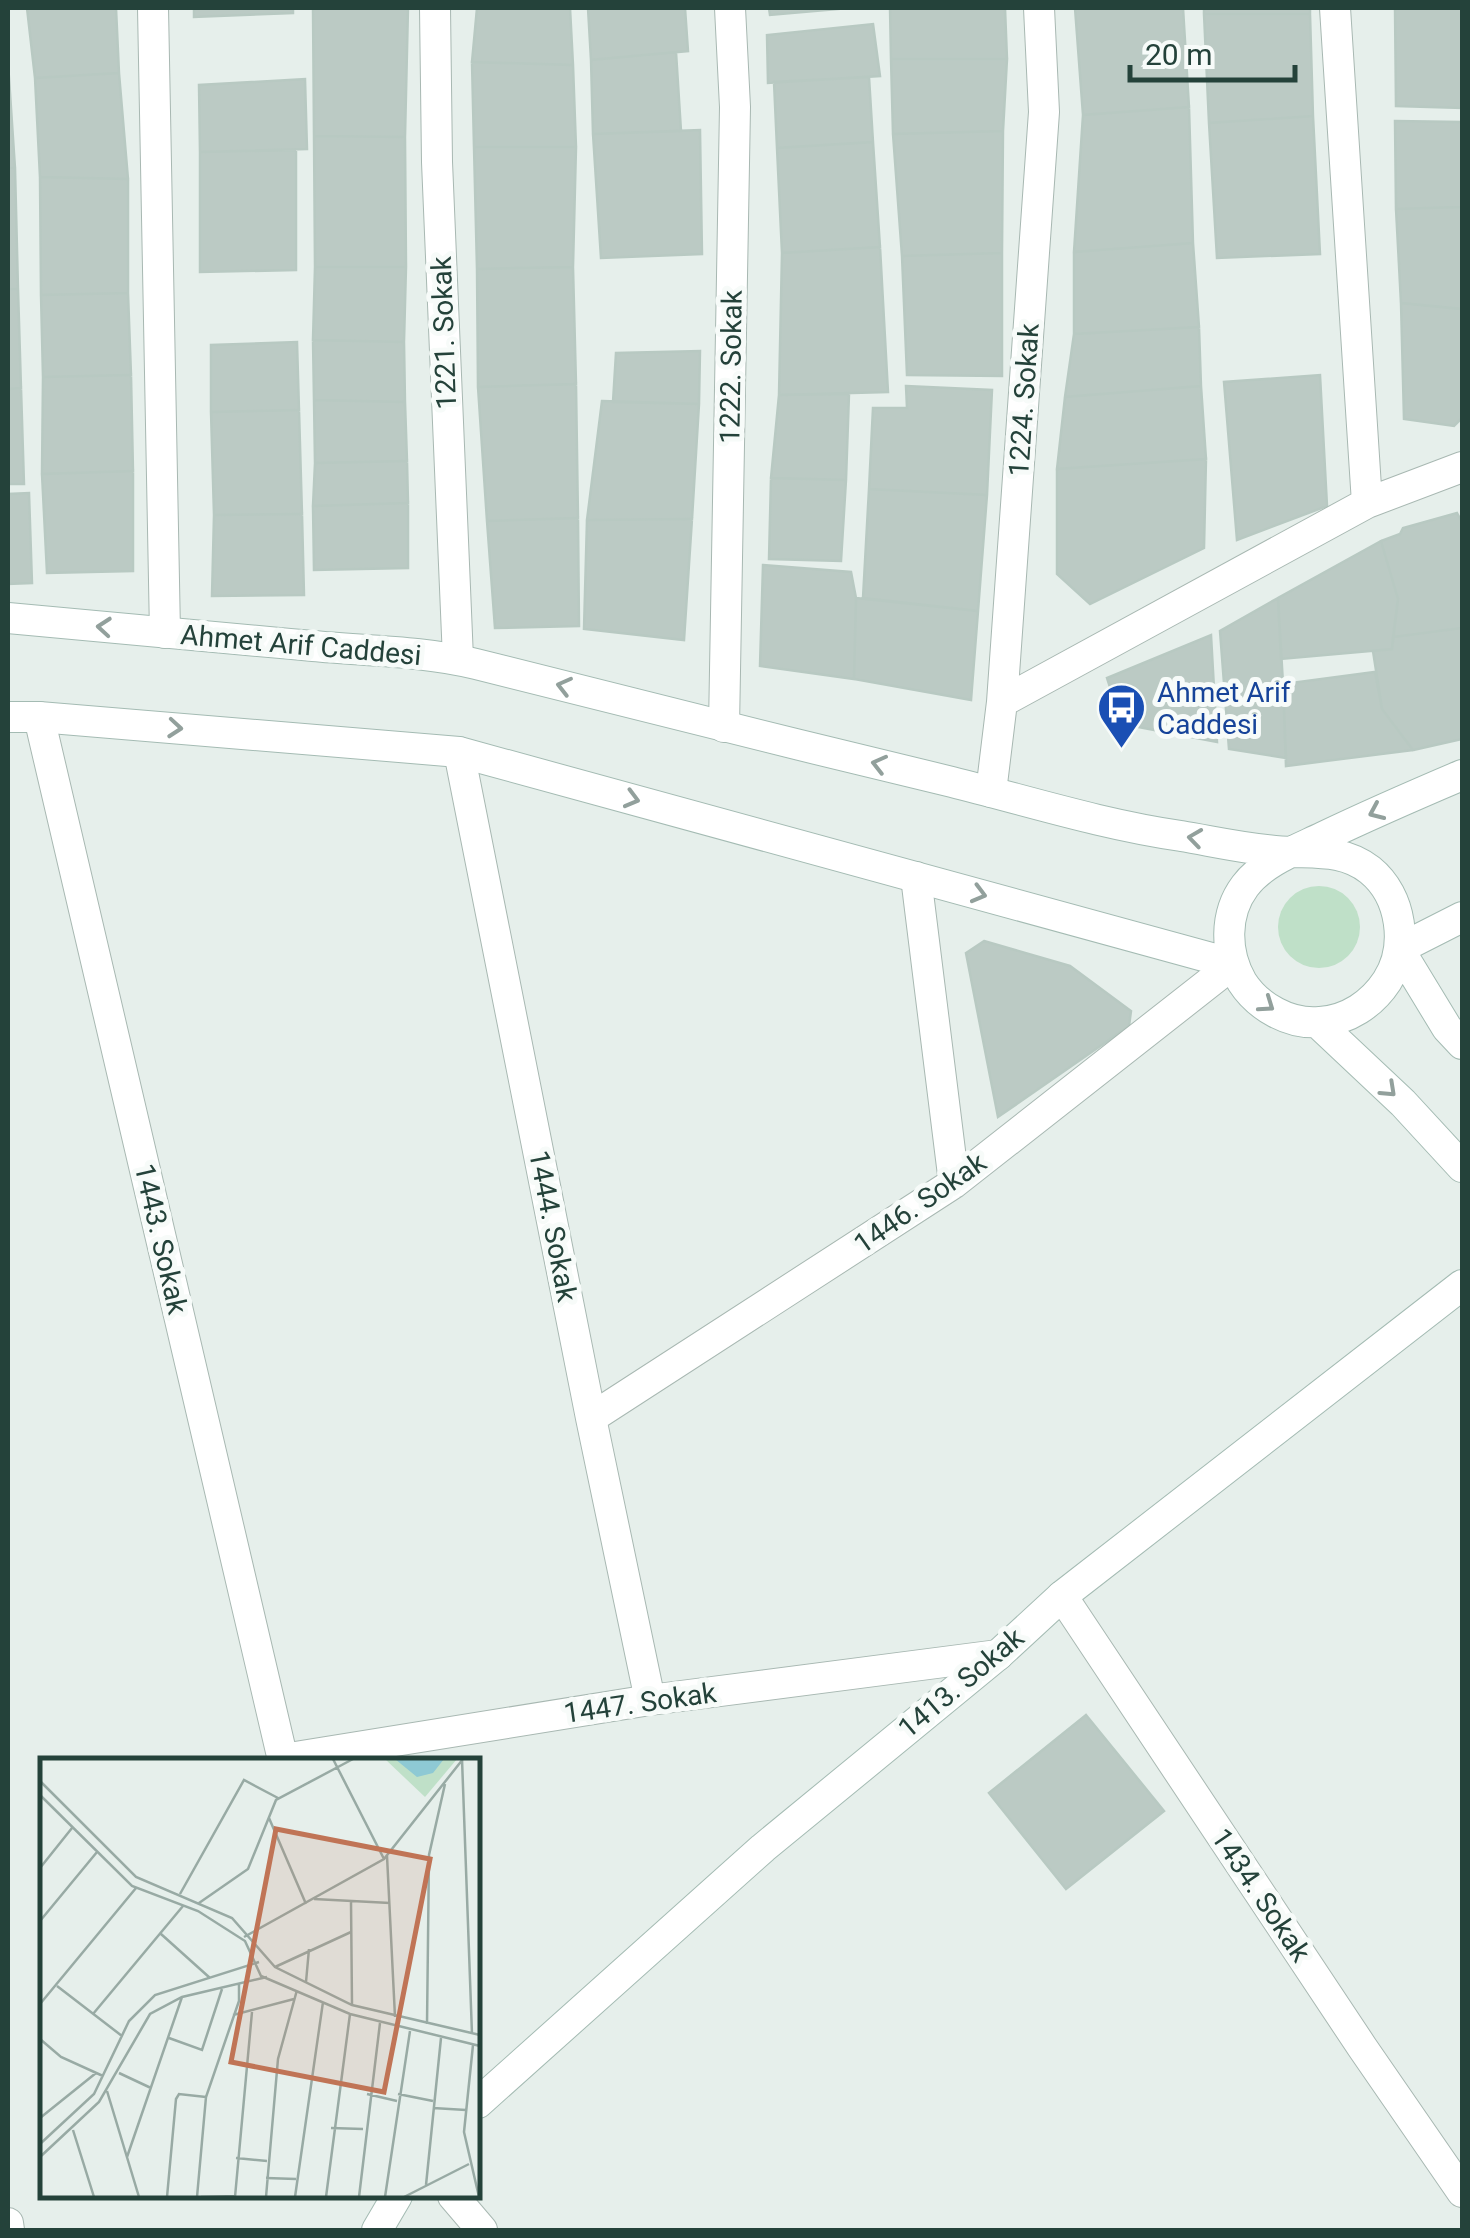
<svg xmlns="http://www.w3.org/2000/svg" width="1470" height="2238" font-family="Roboto,sans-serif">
	<rect width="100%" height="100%" fill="#e6efeb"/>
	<path fill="#bfe0c8" d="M1278 927a41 41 0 1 1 82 0a41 41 0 1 1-82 0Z"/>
	<path fill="#bbcac4" stroke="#b8c9c2" stroke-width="2.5" d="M 27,8 L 116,8 L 119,73 L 35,78 Z
		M 194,8 L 293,8 L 293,13 L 194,17 Z
		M 313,8 L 408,8 L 405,137 L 314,136 Z
		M 477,8 L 570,8 L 573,65 L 472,62 Z
		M 588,8 L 685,8 L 688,51 L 591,60 Z
		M 769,8 L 849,8 L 770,15 Z
		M 890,8 L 1005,8 L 1007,59 L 891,59 Z
		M 1075,8 L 1183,8 L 1189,107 L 1083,115 Z
		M 1204,8 L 1310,8 L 1310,14 L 1204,14 Z
		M 1395,8 L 1462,8 L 1462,108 L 1396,106 Z
		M 1204,14 L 1310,14 L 1313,116 L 1209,123 Z
		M 873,24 L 880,76 L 768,83 L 767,35 Z
		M 676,52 L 681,131 L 593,134 L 591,60 Z
		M 891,59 L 1007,59 L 1003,131 L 893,134 Z
		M 472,62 L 573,65 L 576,147 L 474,147 Z
		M 8,63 L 15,168 L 8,168 Z
		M 119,73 L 128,179 L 40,177 L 35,78 Z
		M 869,77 L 873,142 L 777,148 L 774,82 Z
		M 305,79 L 307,149 L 200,152 L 199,85 Z
		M 1189,107 L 1193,243 L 1074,252 L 1083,115 Z
		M 1313,116 L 1320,254 L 1217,258 L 1209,123 Z
		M 1395,121 L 1462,122 L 1462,207 L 1396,209 Z
		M 700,130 L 702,254 L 601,258 L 593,134 Z
		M 1003,131 L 1002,253 L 902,256 L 893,134 Z
		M 314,136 L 405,137 L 406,267 L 315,267 Z
		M 873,142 L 880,247 L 782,253 L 777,148 Z
		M 474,147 L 576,147 L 573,267 L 477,269 Z
		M 296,150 L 296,270 L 200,272 L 200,152 Z
		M 8,168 L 15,168 L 18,289 L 8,289 Z
		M 40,177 L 128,179 L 128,293 L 41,295 Z
		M 1462,207 L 1462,309 L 1401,303 L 1396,209 Z
		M 1193,243 L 1199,327 L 1074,334 L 1074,252 Z
		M 880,247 L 888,392 L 779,395 L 782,253 Z
		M 1002,253 L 1002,376 L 907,375 L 902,256 Z
		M 315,267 L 406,267 L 404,342 L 313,340 Z
		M 573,267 L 576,384 L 478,387 L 477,269 Z
		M 8,289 L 18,289 L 21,388 L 8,389 Z
		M 128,293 L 131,375 L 43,377 L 41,295 Z
		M 1401,303 L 1462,309 L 1462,418 L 1454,426 L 1404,419 Z
		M 1199,327 L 1201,386 L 1065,397 L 1074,334 Z
		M 313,340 L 404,342 L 405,402 L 314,400 Z
		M 297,342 L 299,410 L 211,412 L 211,345 Z
		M 700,351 L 699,404 L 613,402 L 616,353 Z
		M 131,375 L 133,471 L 42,474 L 43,377 Z
		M 1320,375 L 1327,506 L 1237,540 L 1224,382 Z
		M 576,384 L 578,518 L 487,521 L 478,387 Z
		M 906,386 L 992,390 L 987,495 L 869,489 L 873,408 L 907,408 Z
		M 1201,386 L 1206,459 L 1057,469 L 1065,397 Z
		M 21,388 L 24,484 L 8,484 L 8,389 Z
		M 849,394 L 846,480 L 771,478 L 779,395 Z
		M 314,400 L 405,402 L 407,461 L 315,463 Z
		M 602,401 L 699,404 L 692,519 L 587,520 Z
		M 299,410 L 302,514 L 214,515 L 211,412 Z
		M 1206,459 L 1204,548 L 1090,604 L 1057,574 L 1057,469 Z
		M 407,461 L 408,503 L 313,506 L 315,463 Z
		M 133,471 L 133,571 L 47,573 L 42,474 Z
		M 771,478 L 846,480 L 841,561 L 769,559 Z
		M 869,489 L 987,495 L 978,611 L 863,598 Z
		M 29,493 L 32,583 L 8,584 L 8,494 Z
		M 408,503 L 408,568 L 314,570 L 313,506 Z
		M 1457,513 L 1462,522 L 1462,628 L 1393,637 L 1398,599 L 1381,541 L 1400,534 L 1403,528 Z
		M 302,514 L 304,595 L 212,596 L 214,515 Z
		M 578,518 L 579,626 L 495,628 L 487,521 Z
		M 692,519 L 684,640 L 584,629 L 587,520 Z
		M 1381,541 L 1398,599 L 1392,649 L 1281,659 L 1278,598 Z
		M 763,565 L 851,572 L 856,598 L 854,679 L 760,666 Z
		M 856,598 L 978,611 L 971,700 L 854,679 Z
		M 1278,598 L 1283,684 L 1286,758 L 1229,749 L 1220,631 Z
		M 1462,628 L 1462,739 L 1413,750 L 1382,709 L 1373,651 L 1392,649 L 1393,637 Z
		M 1211,635 L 1217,742 L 1122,724 L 1107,678 Z
		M 1375,672 L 1382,709 L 1413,750 L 1286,766 L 1283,684 Z
		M 984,941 L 1070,966 L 1131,1011 L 1129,1026 L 998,1117 L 966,953 Z
		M 1086,1715 L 1164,1811 L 1066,1889 L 989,1793 Z"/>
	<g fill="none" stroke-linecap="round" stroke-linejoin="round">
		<defs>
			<path id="street" d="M 153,8 L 165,633
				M 435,8 L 437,162 L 458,659
				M 1335,8 L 1367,503
				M 1002,702 L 1367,503 L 1462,467
				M 39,717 L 283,1760
				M 724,727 L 735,107 L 730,8
				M 459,752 L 591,1418 L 650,1700
				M 991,792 L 1002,702 L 1044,112 L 1039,8
				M 916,877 L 954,1183
				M 591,1418 L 954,1183 L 1233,964
				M 1062,1596 L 1362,2047 L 1462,2192
				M 283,1759 L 650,1700 L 998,1655
				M 453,2196 L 482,2230
				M 8,2223 L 9,2230"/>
			<path id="secondary" d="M 8,618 C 109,627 211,637 313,646 C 366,651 425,651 476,664 C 634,704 793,744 952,782 C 1028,801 1104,825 1181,836 C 1217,842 1255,851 1292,852 C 1320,853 1346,851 1370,870 C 1402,896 1409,947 1387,981 C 1372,1004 1348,1020 1320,1022 C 1290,1025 1258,1007 1242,982 C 1225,953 1224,914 1245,886 C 1263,862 1296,850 1323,837 C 1369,815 1415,795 1462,775
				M 8,717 L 39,717 L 459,752 L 1233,964
				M 1399,949 L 1447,1028 L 1462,1044
				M 1399,949 L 1462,917
				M 1318,1023 L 1403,1103 L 1462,1167
				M 478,2103 L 763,1848 L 998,1655 L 1062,1596 L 1462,1285
				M 377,2230 L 397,2196"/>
		</defs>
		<use href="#street" stroke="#a8b8b2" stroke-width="32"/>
		<use href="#secondary" stroke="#a4bbb3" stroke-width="32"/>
		<use href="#street" stroke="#fff" stroke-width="30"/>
		<use href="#secondary" stroke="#fff" stroke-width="30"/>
	</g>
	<defs><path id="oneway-chevron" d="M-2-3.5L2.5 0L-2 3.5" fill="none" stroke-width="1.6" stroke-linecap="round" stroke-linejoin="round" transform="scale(2.5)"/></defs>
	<g stroke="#92a09c">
		<use href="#oneway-chevron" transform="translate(104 627) rotate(-175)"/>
		<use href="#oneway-chevron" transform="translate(564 686) rotate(-166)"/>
		<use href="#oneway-chevron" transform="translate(175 728) rotate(5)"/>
		<use href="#oneway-chevron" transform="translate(879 764) rotate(-166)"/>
		<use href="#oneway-chevron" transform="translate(632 799) rotate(15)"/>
		<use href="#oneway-chevron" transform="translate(1376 812) rotate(156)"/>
		<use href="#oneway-chevron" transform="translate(1195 838) rotate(-172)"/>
		<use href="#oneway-chevron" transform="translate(979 894) rotate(15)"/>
		<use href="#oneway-chevron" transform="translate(1267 1005) rotate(35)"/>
		<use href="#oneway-chevron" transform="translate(1389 1090) rotate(43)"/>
	</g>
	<defs>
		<symbol id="bus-pin" viewBox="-11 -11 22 30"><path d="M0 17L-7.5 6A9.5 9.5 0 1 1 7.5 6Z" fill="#1a4fb4" stroke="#f7fbf9"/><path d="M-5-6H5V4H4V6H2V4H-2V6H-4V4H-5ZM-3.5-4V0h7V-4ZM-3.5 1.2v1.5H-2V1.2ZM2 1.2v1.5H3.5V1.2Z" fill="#fff"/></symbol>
	</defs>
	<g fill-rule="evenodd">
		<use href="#bus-pin" x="1094" y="680" width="55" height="75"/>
	</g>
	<g text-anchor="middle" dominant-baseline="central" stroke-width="10" stroke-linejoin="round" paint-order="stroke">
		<g font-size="28" fill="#24423a" stroke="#f7fbf9">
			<text transform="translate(444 333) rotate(-92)">1221. Sokak</text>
			<text transform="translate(731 367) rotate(-89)">1222. Sokak</text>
			<text transform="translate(1024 400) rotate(-86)">1224. Sokak</text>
			<text transform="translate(301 645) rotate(5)">Ahmet Arif Caddesi</text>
			<text transform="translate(920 1203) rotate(-35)">1446. Sokak</text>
			<text transform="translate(553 1226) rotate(79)">1444. Sokak</text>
			<text transform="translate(161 1239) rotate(77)">1443. Sokak</text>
			<text transform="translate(961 1683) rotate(-40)">1413. Sokak</text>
			<text transform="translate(640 1703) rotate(-8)">1447. Sokak</text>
			<text transform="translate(1261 1895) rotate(56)">1434. Sokak</text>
		</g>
		<g font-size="28" fill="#164399" stroke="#f7fbf9" text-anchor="start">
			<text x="1157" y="692">Ahmet Arif<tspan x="1157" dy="32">Caddesi</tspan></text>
		</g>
	</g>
	<g transform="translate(40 1758)">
		<rect width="440" height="440" fill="#e6efeb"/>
		<path d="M 345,1 L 417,1 L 385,39 Z" fill="#bfe0c8"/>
		<path d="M 355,1 L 392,2 L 404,1 L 393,15 L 377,19 Z" fill="#8ec9d4"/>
		<path fill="none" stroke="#98aaa4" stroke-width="2.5" d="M 293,1 L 344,101M 422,1 L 432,276M 0,23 L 96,119 L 192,160 L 235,209 L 312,247 L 440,277M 0,37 L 92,128 L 158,153 L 205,183 L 221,218 L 310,256 L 440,288M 229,60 L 266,146M 347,98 L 355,259M 0,110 L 32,70M 140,136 L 204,22 L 238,40M 274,141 L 350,145M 311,144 L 312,247M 159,145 L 208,111 L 236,42 L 313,1M 0,163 L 57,94M 121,176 L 170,220M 204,179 L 344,101 L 423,1M 235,209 L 311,174M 266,224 L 269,191M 17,228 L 82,278M 0,246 L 96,130M 53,256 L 143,148M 193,257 L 254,241M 387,266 L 389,97 L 405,26M 129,280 L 162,292 L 182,231M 0,281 L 21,299 L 63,318M 433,287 L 424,374 L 439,439M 79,315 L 111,330M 67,333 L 99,439M 327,336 L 357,343M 358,336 L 393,343M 393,350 L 426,352M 0,360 L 56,315M 291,370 L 323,371M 33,372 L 54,439M 0,386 L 54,336 L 89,263 L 115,237 L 219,204M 0,399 L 59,344 L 110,256 L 142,239 L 227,219M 87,399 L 142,239M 196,400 L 227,403M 226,420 L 256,421M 386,427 L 401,280M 127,439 L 136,341 L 139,336 L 166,339M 157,439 L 166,339 L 199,243 L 199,226M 161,439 L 195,438M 195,439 L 212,254M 226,439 L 238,301 L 257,232M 255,439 L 283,244M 286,439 L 310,256M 319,439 L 340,265M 345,439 L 370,273M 364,439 L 429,406"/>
		<path fill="#c07456" fill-opacity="0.15" stroke="#c07456" stroke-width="5" d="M 236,71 L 390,101 L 344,334 L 191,304 Z"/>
		<rect width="440" height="440" fill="none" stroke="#24423a" stroke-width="5"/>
	</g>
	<rect width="1470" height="2238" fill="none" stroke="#24423a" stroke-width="20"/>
	<path d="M1130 65v15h165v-15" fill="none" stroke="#24423a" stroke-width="5"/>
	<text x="1145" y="65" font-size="30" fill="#24423a" stroke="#f7fbf9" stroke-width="8" paint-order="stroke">20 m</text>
</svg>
